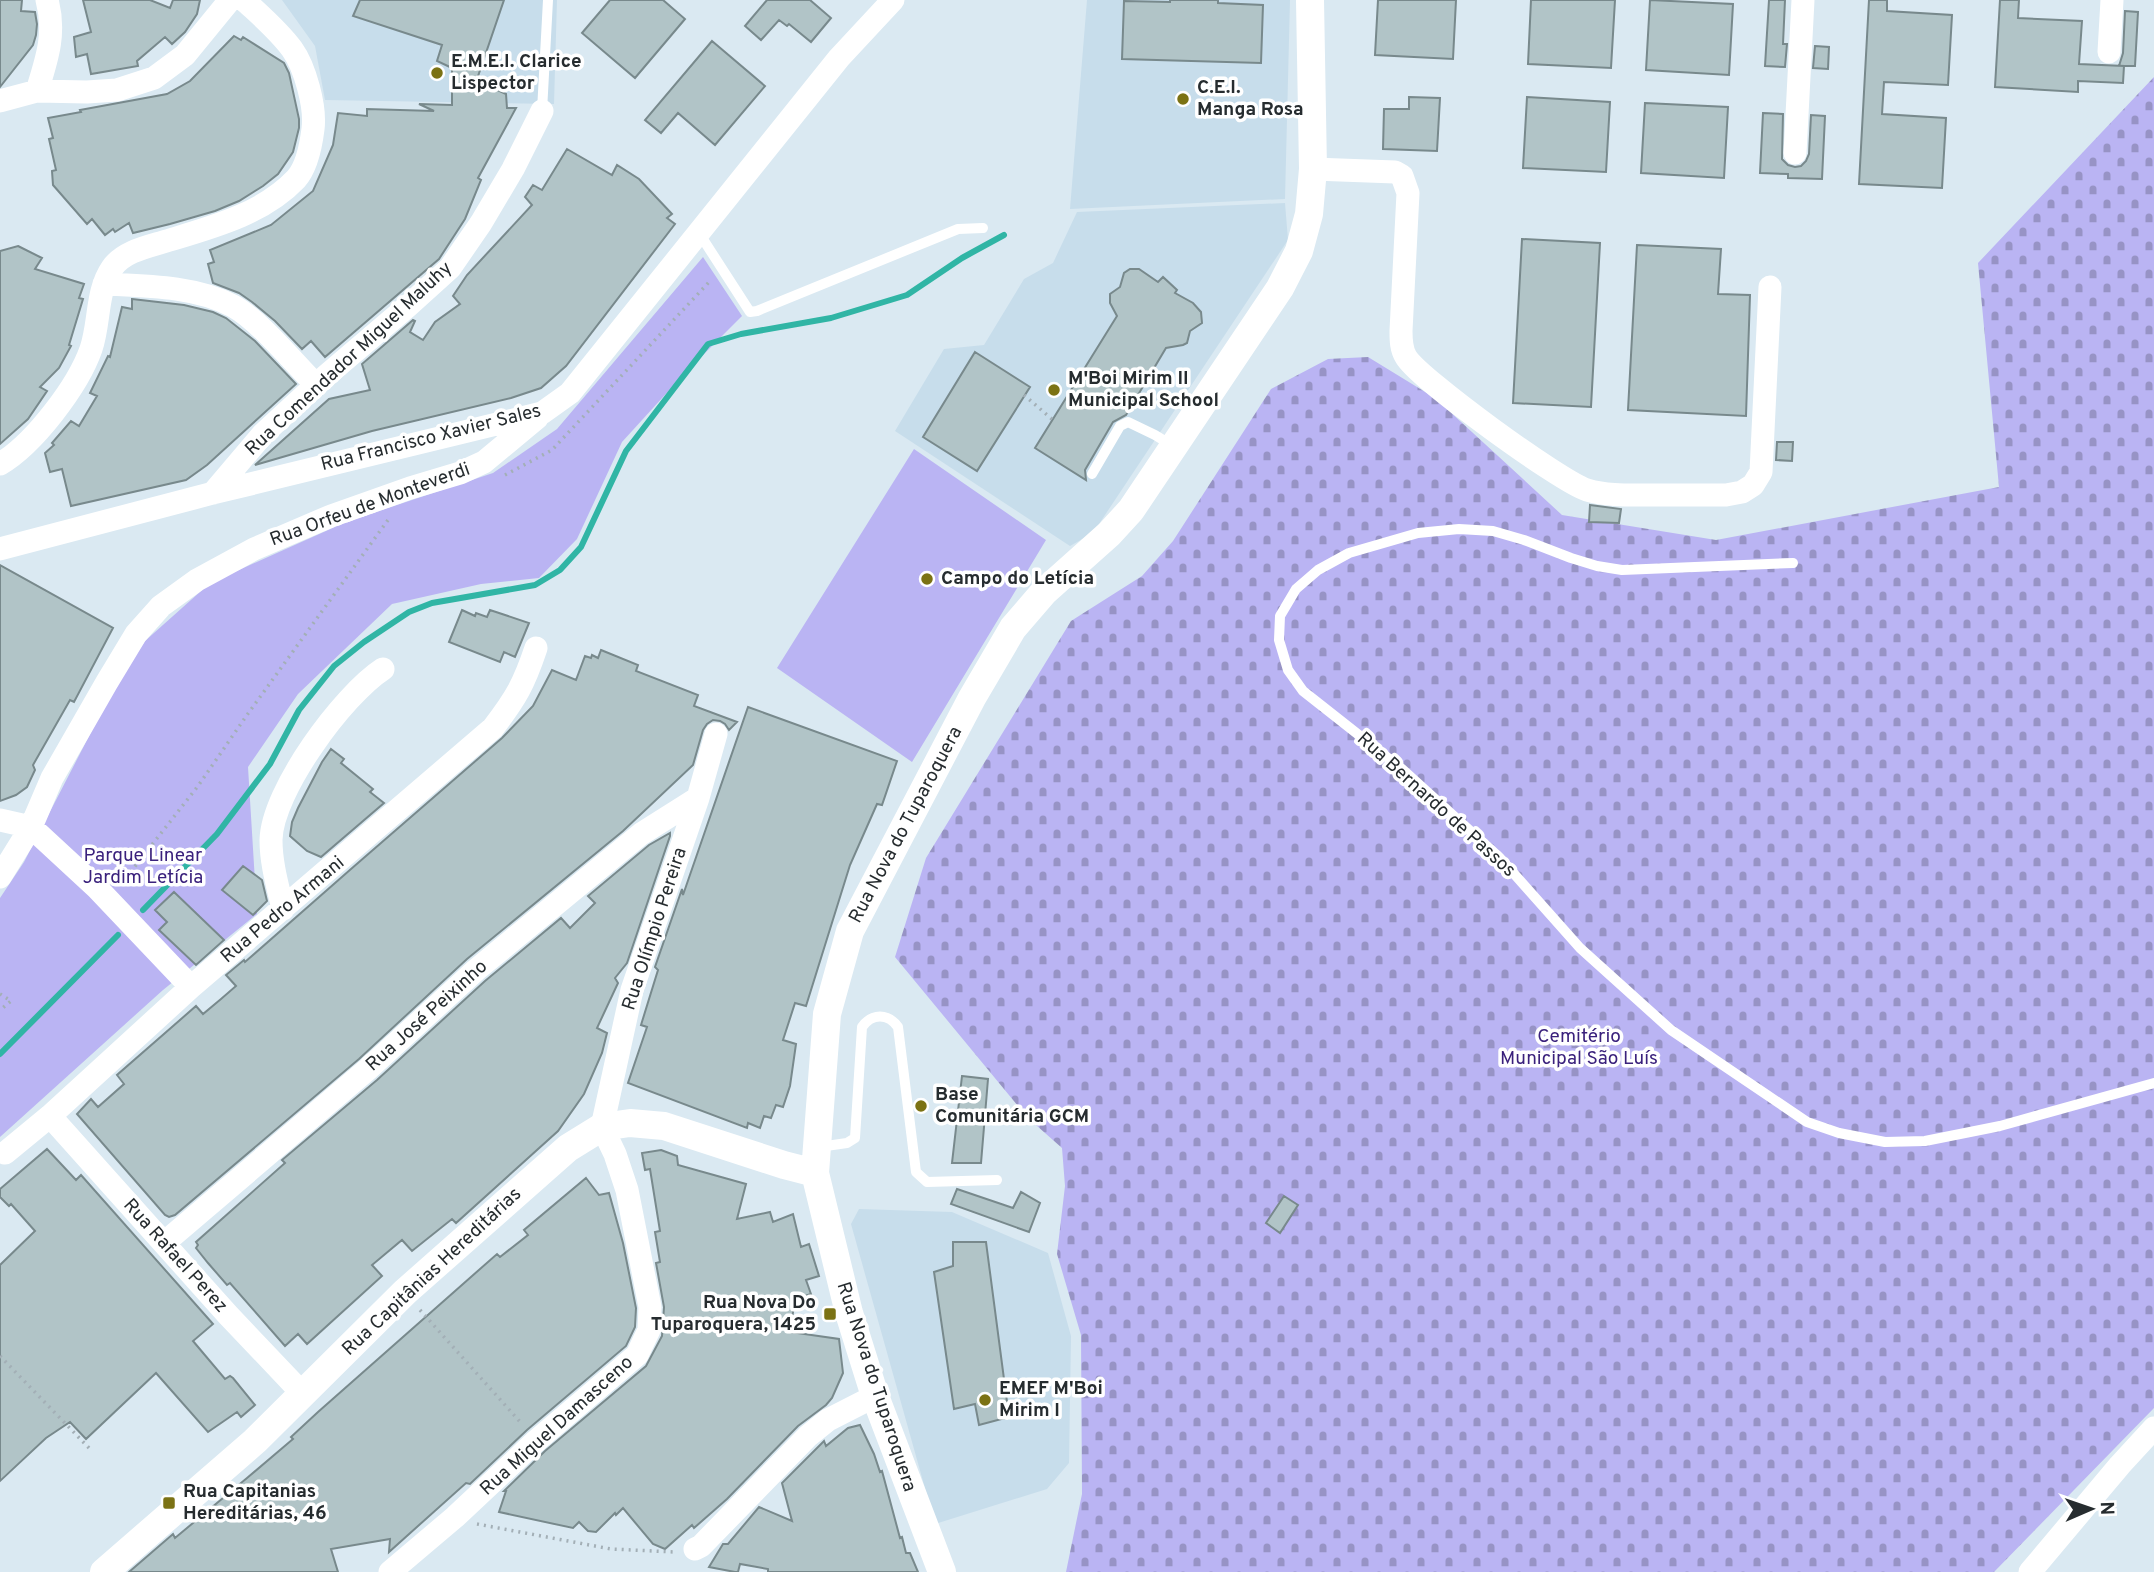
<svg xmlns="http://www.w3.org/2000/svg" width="2154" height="1572" font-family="Overpass,sans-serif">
	<defs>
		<pattern id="cemetery-stones" width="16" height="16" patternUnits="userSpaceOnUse" patternTransform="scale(1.75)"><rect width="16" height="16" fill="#bab4f3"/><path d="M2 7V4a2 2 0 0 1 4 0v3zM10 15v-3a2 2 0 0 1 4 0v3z" fill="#9793c5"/></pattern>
	</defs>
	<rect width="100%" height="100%" fill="#dae9f2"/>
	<path fill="#c7ddeb" d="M 282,0 L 557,0 L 554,104 L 325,100 L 315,46 Z
		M 1087,0 L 1290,0 L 1285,199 L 1070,209 Z
		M 1285,203 L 1288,240 L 1093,533 L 1070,546 L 895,431 L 944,349 L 984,345 L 1024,279 L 1053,263 L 1077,212 Z
		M 859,1209 L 952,1212 L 1048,1253 L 1071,1336 L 1069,1463 L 1047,1489 L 935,1524 L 851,1224 Z"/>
	<path fill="url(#cemetery-stones)" d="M 2154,77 L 2154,1408 L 1994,1572 L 1066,1572 L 1082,1494 L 1081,1335 L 1057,1254 L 1065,1186 L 1062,1148 L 1028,1118 L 895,957 L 926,858 L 1071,621 L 1142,576 L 1173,541 L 1271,389 L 1328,359 L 1368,357 L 1435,398 L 1562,515 L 1716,540 L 1999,487 L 1978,263 Z"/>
	<path fill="#bab4f3" d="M 703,257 L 742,316 L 684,374 L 622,442 L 577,539 L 539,578 L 481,584 L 392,604 L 298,694 L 248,767 L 257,914 L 163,990 L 0,1137 L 0,898 L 24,862 L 118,680 L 145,641 L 210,583 L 346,522 L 493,473 L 557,429 Z
		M 914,449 L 1046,540 L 912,762 L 777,668 Z"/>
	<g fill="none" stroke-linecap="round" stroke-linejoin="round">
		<path stroke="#30b5a5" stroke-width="6" d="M 143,910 L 217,834 L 270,764 L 299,710 L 334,666 L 364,642 L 409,612 L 432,603 L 535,585 L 560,570 L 581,547 L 626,451 L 708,344 L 741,334 L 831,318 L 907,295 L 962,258 L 1004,235
			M 0,1054 L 118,935"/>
	</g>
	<path fill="#b1c4c7" stroke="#78898c" stroke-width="2" d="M 0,0 L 22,0 L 21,11 L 35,12 L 37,24 L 36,35 L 33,45 L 0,87 Z
		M 83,0 L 150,0 L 170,8 L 173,0 L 200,0 L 197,14 L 185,32 L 172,44 L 165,37 L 137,61 L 138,66 L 91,74 L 87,54 L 76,57 L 74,37 L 91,32 Z
		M 360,0 L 504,0 L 474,88 L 491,87 L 506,94 L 507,108 L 516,108 L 478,178 L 481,180 L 465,219 L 439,259 L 325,357 L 311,341 L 302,349 L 275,321 L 252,302 L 239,293 L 213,283 L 208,264 L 214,262 L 210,250 L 271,225 L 313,191 L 333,145 L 338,113 L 367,116 L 367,109 L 434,111 L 419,104 L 452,105 L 452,68 L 437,61 L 442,45 L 353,16 Z
		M 610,0 L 663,0 L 685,19 L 635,78 L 582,33 Z
		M 767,0 L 810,0 L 831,18 L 811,42 L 789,24 L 787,26 L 779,20 L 761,40 L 745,26 Z
		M 1170,0 L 1218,0 L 1218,3 L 1263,5 L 1261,63 L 1122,59 L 1124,1 L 1170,2 Z
		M 1378,0 L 1456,0 L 1453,59 L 1375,55 Z
		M 1531,0 L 1615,0 L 1611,68 L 1528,64 Z
		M 1650,0 L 1733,4 L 1729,75 L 1646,70 Z
		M 1769,0 L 1785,0 L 1783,44 L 1787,44 L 1785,67 L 1765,66 Z
		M 1869,0 L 1887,0 L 1887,11 L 1952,15 L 1948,85 L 1884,82 L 1882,114 L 1946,118 L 1942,188 L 1859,184 Z
		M 2000,0 L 2019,0 L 2018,18 L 2082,21 L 2079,64 L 2124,66 L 2123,83 L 2078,81 L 2078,92 L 1995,87 Z
		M 2125,11 L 2138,12 L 2135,66 L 2119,66 L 2123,53 Z
		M 234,36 L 241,40 L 243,37 L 284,63 L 289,73 L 299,119 L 299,128 L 293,152 L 278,174 L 263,186 L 239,201 L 215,211 L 170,224 L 133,233 L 129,223 L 115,232 L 113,229 L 105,235 L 92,219 L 87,224 L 53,185 L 52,171 L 56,170 L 49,139 L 53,138 L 48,118 L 81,112 L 80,110 L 167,94 L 190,81 Z
		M 712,41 L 765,86 L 715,145 L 678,113 L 661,133 L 645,120 Z
		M 1815,46 L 1829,47 L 1828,69 L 1813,68 Z
		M 1409,97 L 1440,98 L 1437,151 L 1383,149 L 1384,109 L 1409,109 Z
		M 1527,97 L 1610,102 L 1606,172 L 1523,168 Z
		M 1645,103 L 1728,107 L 1724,178 L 1641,173 Z
		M 1763,113 L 1783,114 L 1782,159 L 1788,165 L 1795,167 L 1801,166 L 1806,161 L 1809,154 L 1811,115 L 1825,116 L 1822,179 L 1788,178 L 1788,174 L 1760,173 Z
		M 567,149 L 612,175 L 617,165 L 639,179 L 672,214 L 667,218 L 675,224 L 566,366 L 541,388 L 511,398 L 372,431 L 255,465 L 329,399 L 370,390 L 362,364 L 413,320 L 415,321 L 410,332 L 423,340 L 435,322 L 460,304 L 453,296 L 467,275 L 532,205 L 525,197 L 533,185 L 542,190 Z
		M 1522,239 L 1600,243 L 1591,407 L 1513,403 Z
		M 1637,245 L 1721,249 L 1718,294 L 1750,295 L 1746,416 L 1628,410 Z
		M 18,246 L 42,258 L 35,269 L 84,284 L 79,298 L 83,299 L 69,345 L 71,346 L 59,368 L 40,387 L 47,391 L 28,419 L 0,444 L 0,251 Z
		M 1130,269 L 1139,269 L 1158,282 L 1163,277 L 1177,290 L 1175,293 L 1193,303 L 1201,312 L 1202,323 L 1190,331 L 1187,343 L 1183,345 L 1166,348 L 1126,415 L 1113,422 L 1085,470 L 1086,480 L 1035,448 L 1117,316 L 1110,303 L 1110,294 L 1120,287 L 1124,273 Z
		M 132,299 L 184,305 L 213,312 L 226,318 L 255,341 L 296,384 L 207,465 L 186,480 L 71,506 L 62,469 L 50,472 L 45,453 L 54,445 L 52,443 L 71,421 L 79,426 L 97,396 L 90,393 L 108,356 L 110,357 L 122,307 L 132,309 Z
		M 975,352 L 1030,387 L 977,471 L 923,437 Z
		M 1777,442 L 1793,442 L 1792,461 L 1776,460 Z
		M 1590,505 L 1621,509 L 1619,523 L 1589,522 Z
		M 0,565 L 113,628 L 74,702 L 70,700 L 33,765 L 35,770 L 27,787 L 16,795 L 0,801 Z
		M 462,610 L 475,616 L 476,613 L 487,617 L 490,610 L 529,623 L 515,657 L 504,652 L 500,662 L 449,642 Z
		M 601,650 L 638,665 L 636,671 L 698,695 L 694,706 L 737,722 L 729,730 L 725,724 L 720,721 L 713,720 L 707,724 L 703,730 L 693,765 L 623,831 L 467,959 L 359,1059 L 175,1215 L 169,1217 L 165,1215 L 77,1114 L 91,1099 L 98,1107 L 124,1084 L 117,1075 L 196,1006 L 203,1014 L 221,999 L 236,986 L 226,975 L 244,960 L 245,962 L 351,869 L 502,738 L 533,706 L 552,670 L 576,680 L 585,656 L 591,658 L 592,655 L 598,658 Z
		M 748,707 L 897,761 L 882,805 L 877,804 L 850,865 L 806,1006 L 795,1003 L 783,1040 L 796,1044 L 790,1086 L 783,1107 L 776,1105 L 771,1118 L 764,1116 L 760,1128 L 748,1123 L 747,1128 L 628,1083 L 647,1027 L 641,1025 L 658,970 L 655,967 L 682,889 L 683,895 Z
		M 331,749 L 344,759 L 341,763 L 373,789 L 370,792 L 384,803 L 321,857 L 307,851 L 290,836 L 292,822 L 298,808 L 322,762 Z
		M 670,833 L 670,836 L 627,963 L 615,978 L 618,983 L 597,1028 L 607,1033 L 602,1053 L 584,1094 L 558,1131 L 456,1223 L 452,1219 L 412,1251 L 402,1240 L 372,1265 L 382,1276 L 307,1344 L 298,1334 L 285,1346 L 230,1283 L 227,1285 L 208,1263 L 196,1248 L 198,1245 L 196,1242 L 285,1163 L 282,1160 L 377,1080 L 485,981 L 561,918 L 570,928 L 595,903 L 588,896 L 649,845 Z
		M 243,866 L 262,880 L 267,901 L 253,915 L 222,890 Z
		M 174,892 L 224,940 L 196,965 L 159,930 L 167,922 L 155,910 Z
		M 962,1076 L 988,1079 L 981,1163 L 952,1163 Z
		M 47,1149 L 76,1180 L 81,1175 L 213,1324 L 193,1341 L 225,1379 L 230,1376 L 233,1378 L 255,1405 L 241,1417 L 237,1412 L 208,1432 L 156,1373 L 86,1439 L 70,1422 L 46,1438 L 0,1481 L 0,1265 L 35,1231 L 11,1204 L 9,1206 L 0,1197 L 0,1189 Z
		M 661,1150 L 677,1156 L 678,1165 L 746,1184 L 737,1219 L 770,1212 L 773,1222 L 793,1214 L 801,1247 L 809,1244 L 819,1276 L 806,1280 L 811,1294 L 795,1299 L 790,1332 L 839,1339 L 843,1373 L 832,1398 L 826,1405 L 798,1426 L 727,1499 L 694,1528 L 692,1525 L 665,1549 L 653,1544 L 623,1508 L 616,1515 L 615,1513 L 596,1532 L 588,1531 L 579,1522 L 573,1528 L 499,1512 L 506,1491 L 504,1491 L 545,1451 L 646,1366 L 662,1336 L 664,1307 L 656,1263 L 660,1262 L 655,1232 L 660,1231 L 650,1169 L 645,1170 L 642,1153 Z
		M 586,1178 L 599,1195 L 609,1193 L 623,1243 L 636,1308 L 635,1327 L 626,1346 L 527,1430 L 470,1484 L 466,1483 L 389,1552 L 390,1539 L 331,1549 L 338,1572 L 129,1572 L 173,1534 L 175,1538 L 247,1478 L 293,1439 L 291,1437 L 318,1412 L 497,1254 L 500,1257 L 528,1235 L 524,1230 Z
		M 957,1189 L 1013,1208 L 1021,1192 L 1040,1203 L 1029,1232 L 951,1204 Z
		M 1284,1196 L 1298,1205 L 1280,1233 L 1266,1223 Z
		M 953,1242 L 986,1242 L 1009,1417 L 979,1425 L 975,1404 L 954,1409 L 934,1272 L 953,1266 Z
		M 860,1425 L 874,1454 L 880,1472 L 882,1471 L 900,1538 L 902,1537 L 906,1553 L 910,1553 L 918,1572 L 768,1572 L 768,1569 L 740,1564 L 738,1572 L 735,1572 L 709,1567 L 723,1544 L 728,1544 L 759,1507 L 792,1521 L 782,1483 L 824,1441 L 826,1446 L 848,1428 Z"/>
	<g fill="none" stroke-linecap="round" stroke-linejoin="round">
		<path stroke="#a3afb6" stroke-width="3.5" stroke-dasharray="2 5" stroke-linecap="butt" d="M 1024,395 L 1053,420
			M 505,475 L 552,450 L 711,280
			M 122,883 L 198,786 L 247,715 L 388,520
			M 0,994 L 11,1001 L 0,1010
			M 420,1310 L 522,1424
			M 0,1356 L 89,1448
			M 477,1524 L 611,1549 L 674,1552"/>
		<path stroke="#fff" stroke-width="10" d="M 542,111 L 548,0
			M 699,233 L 750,312 L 757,311 L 958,229 L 983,228
			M 1092,474 L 1120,426 L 1128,422 L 1155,435 L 1173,446
			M 1793,563 L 1622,570 L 1597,566 L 1571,558 L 1524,540 L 1493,531 L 1459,529 L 1418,533 L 1349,553 L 1318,570 L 1296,589 L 1280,616 L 1279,640 L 1288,670 L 1303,691 L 1402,769 L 1500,858 L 1580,948 L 1671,1030 L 1807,1122 L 1839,1133 L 1885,1142 L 1925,1141 L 2000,1126 L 2154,1083
			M 819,1147 L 847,1143 L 855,1138 L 862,1027 C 872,1013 888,1013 898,1027 L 916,1172 L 927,1182 L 997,1180"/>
		<path stroke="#fff" stroke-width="23" d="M 2109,52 L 2112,0
			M 37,91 C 47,59 56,33 47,0
			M 0,101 L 37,91 L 87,92 L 117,90 L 154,78 L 185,55 L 230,0
			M 1795,153 L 1803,0
			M 1313,169 L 1395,172 L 1402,176 L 1408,193 L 1401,331 C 1401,340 1401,349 1406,357 C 1419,379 1561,482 1587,490 C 1607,496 1629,495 1651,495 C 1676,495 1701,495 1726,495 L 1742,492 L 1753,485 L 1761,472 L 1770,287
			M 104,284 C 146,286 195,286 233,306 C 259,320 294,363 316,385
			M 0,464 C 34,444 78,386 91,349 C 100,323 96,291 112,268 C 123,252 146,247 163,242 C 209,228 262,215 296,179 C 307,167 311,145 313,129 C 316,107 305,67 292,49 C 279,31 260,15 244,0
			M 213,493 L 263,434 L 327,375 L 408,306 L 450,268 L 481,223 L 513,169 L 542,111
			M 0,549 L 213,493 L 542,413 L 570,393 L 839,58 L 893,0
			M 0,820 L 31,827 L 97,888 L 191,987
			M 0,877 L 31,827 L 52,778 L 107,682 L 136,634 L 161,606 L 197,580 L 254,549 L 331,516 L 410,488 L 460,473 L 484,462 L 537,418
			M 283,909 C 278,887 271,864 271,840 C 272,791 343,695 383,669
			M 50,1116 L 228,1315 L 302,1393
			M 5,1153 L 50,1116 L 191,987 L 493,728 C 516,698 524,684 536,648
			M 164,1243 L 368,1069 L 476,970 L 641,834 L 698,798
			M 695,1549 L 701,1546 L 808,1436 L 828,1420 L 875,1396
			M 390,1572 L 455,1517 L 536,1441 L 637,1355 L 649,1330 L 650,1307 L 627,1190 L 615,1154 L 602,1127 L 632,990 L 698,798 L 716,734
			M 2030,1572 L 2120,1465 L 2154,1428"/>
		<path stroke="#fff" stroke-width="28" d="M 104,1572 L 255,1441 L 405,1292 L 568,1148 L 602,1127 L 630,1123 L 664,1126 L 784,1165 L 815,1173
			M 942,1572 L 875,1396 L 849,1313 L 815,1173 L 827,1014 L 850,931 L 972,698 L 1013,628 L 1044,592 L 1109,534 L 1131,510 L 1280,288 L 1299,251 L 1309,214 L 1313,169 L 1310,0"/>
	</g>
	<g fill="#7b7214" stroke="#fff" stroke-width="2.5">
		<circle cx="437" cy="73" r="7"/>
		<circle cx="1183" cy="99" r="7"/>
		<circle cx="1054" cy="390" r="7"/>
		<circle cx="927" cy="579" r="7"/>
		<circle cx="921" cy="1106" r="7"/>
		<rect x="823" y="1307" width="14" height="14" rx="3.5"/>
		<circle cx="985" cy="1400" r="7"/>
		<rect x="162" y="1496" width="14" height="14" rx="3.5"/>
	</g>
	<g text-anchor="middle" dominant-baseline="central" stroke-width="7" stroke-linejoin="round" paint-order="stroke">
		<g font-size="19" font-weight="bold" fill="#262c2f" stroke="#fff" text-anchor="start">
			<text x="451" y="62">E.M.E.I. Clarice<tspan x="451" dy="22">Lispector</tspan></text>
			<text x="1197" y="88">C.E.I.<tspan x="1197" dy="22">Manga Rosa</tspan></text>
			<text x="1068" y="379">M'Boi Mirim II<tspan x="1068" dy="22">Municipal School</tspan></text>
			<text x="941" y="579">Campo do Letícia</text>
			<text x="935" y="1095">Base<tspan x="935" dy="22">Comunitária GCM</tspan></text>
			<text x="816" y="1303" text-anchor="end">Rua Nova Do<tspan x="816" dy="22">Tuparoquera, 1425</tspan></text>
			<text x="999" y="1389">EMEF M'Boi<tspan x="999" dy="22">Mirim I</tspan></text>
			<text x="183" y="1492">Rua Capitanias<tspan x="183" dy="22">Hereditárias, 46</tspan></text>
		</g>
		<g font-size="19" fill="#262c2f" stroke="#fff">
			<text transform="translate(349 359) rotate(-43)">Rua Comendador Miguel Maluhy</text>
			<text transform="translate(431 438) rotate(-14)">Rua Francisco Xavier Sales</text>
			<text transform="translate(370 505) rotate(-20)">Rua Orfeu de Monteverdi</text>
			<text transform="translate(1436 805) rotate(42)">Rua Bernardo de Passos</text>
			<text transform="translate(906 825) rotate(-62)">Rua Nova do Tuparoquera</text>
			<text transform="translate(283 910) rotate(-40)">Rua Pedro Armani</text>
			<text transform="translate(655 929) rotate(-72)">Rua Olímpio Pereira</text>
			<text transform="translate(427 1016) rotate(-42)">Rua José Peixinho</text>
			<text transform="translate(175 1256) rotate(48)">Rua Rafael Perez</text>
			<text transform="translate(432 1272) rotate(-43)">Rua Capitânias Hereditárias</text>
			<text transform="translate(876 1387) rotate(72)">Rua Nova do Tuparoquera</text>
			<text transform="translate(557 1426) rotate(-42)">Rua Miguel Damasceno</text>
		</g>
		<g font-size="19" fill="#3a217c" stroke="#fff">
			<text x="143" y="856">Parque Linear<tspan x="143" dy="22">Jardim Letícia</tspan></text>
			<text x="1579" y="1037">Cemitério<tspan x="1579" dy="22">Municipal São Luís</tspan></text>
		</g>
	</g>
	<g transform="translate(2091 1509) rotate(88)" stroke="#ffffff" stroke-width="5" paint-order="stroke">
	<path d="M0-5L12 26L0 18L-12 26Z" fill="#262c2f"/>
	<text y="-10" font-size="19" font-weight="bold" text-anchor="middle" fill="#262c2f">N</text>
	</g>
</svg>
